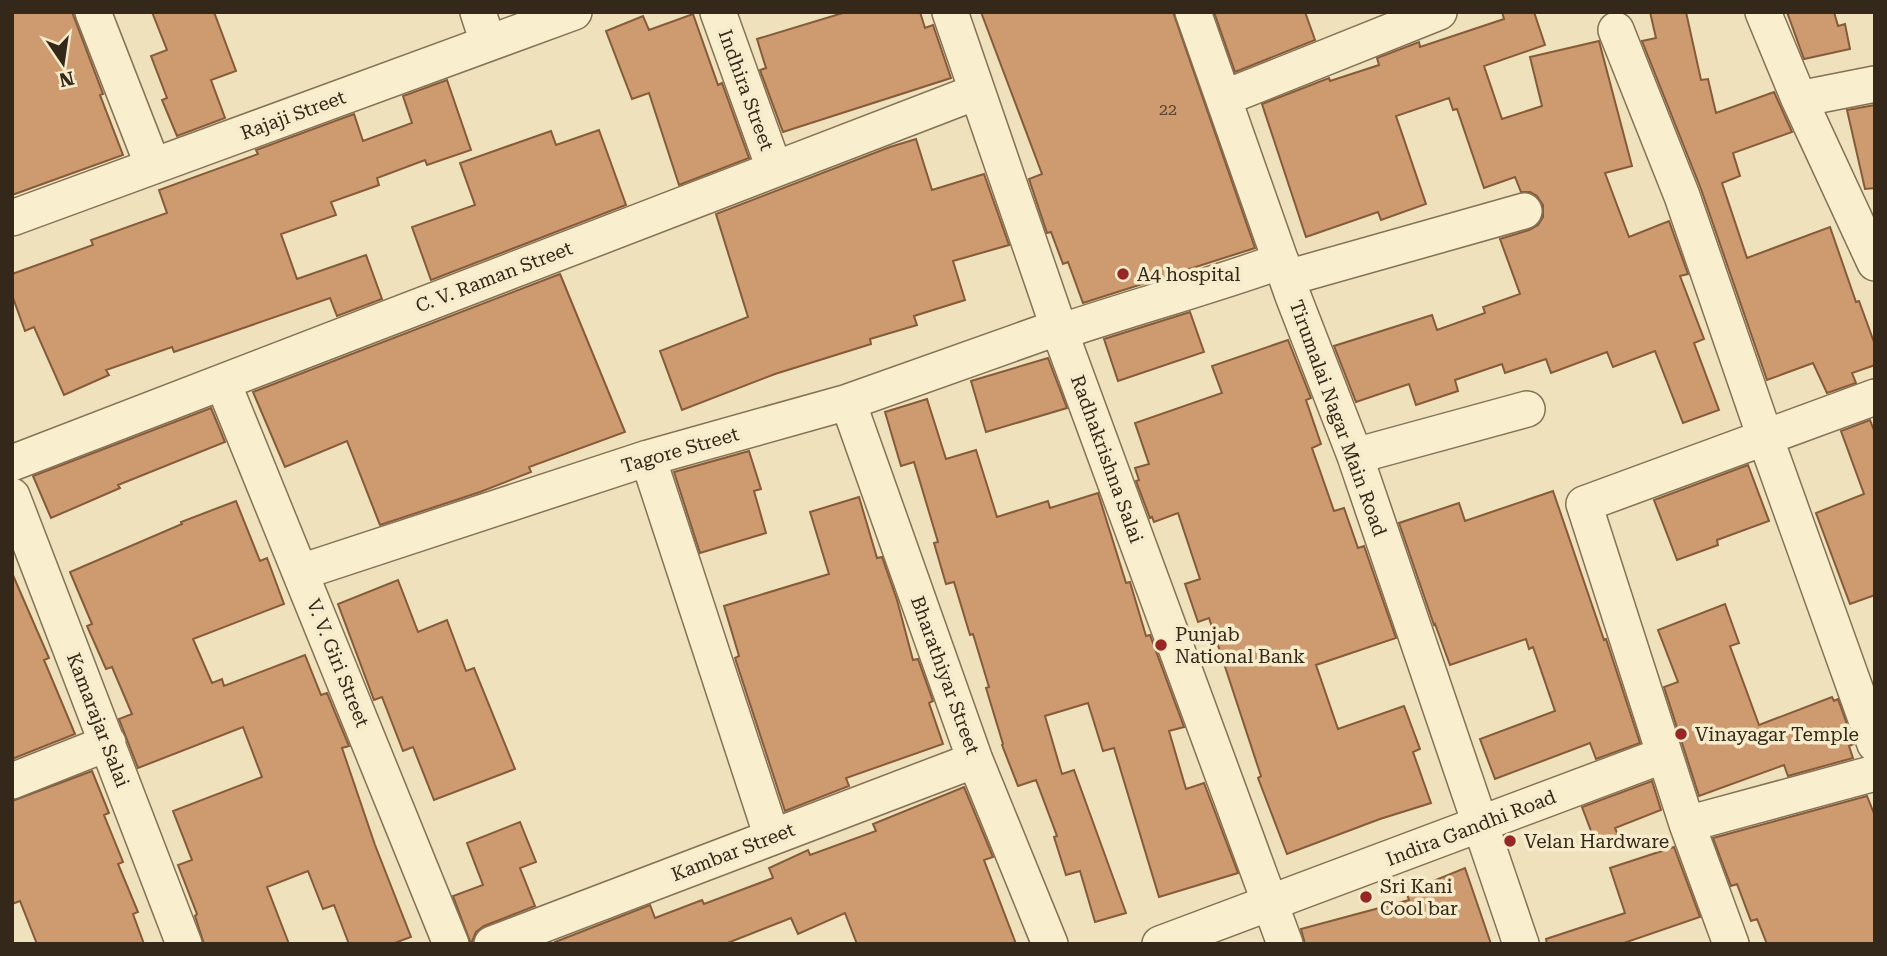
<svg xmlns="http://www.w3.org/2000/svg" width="1887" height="956" font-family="'Roboto Serif',serif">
	<rect width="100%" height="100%" fill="#eee1bb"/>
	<path fill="#ce9a6f" stroke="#855b3a" stroke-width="2" d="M 12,12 L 72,12 L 103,94 L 100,95 L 123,155 L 12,195 Z
		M 152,12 L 214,12 L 236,71 L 211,80 L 225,118 L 177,136 L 162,100 L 167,98 L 151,56 L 167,50 Z
		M 846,12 L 920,12 L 925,28 L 933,25 L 951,78 L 783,132 L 760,70 L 766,68 L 757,39 Z
		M 981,12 L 1173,12 L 1255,248 L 1083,303 L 1068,262 L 1063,264 L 1051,232 L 1047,233 L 1029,179 L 1042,174 Z
		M 1214,12 L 1305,12 L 1315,40 L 1235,72 Z
		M 1502,12 L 1534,12 L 1545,45 L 1484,66 L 1502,119 L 1542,106 L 1530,57 L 1599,41 L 1632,166 L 1605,173 L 1629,237 L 1669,221 L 1688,274 L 1680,276 L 1704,339 L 1694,343 L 1719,410 L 1683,423 L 1655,351 L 1613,367 L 1607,352 L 1551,373 L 1546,359 L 1505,373 L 1502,364 L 1455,380 L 1458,391 L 1416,405 L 1409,384 L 1356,402 L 1334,346 L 1432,315 L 1437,330 L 1485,313 L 1483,307 L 1520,294 L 1500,239 L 1529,230 L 1538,225 L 1543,217 L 1543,205 L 1537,196 L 1530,192 L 1521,192 L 1515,177 L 1484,188 L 1457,109 L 1453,110 L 1449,98 L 1396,116 L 1426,204 L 1381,220 L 1378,212 L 1306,237 L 1262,104 L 1329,78 L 1330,81 L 1379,65 L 1377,58 L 1419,42 L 1420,47 L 1504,19 Z
		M 1650,12 L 1686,12 L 1701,80 L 1708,79 L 1716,113 L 1774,92 L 1792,132 L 1733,153 L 1740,176 L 1722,183 L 1747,258 L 1830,227 L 1856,302 L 1859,301 L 1875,345 L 1875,365 L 1852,373 L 1856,383 L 1827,393 L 1813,363 L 1767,380 L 1701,189 L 1642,41 L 1656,38 Z
		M 1787,12 L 1834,12 L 1838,26 L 1845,24 L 1850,49 L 1804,59 Z
		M 693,14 L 718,85 L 722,83 L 749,158 L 679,185 L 649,93 L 632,99 L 606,31 L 643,16 L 649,30 Z
		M 447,80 L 471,150 L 427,165 L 425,160 L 377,178 L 379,185 L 331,202 L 336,215 L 281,234 L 297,279 L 366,255 L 382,299 L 337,316 L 330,298 L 174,352 L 172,347 L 106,370 L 109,375 L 64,395 L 34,327 L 25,331 L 12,295 L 12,274 L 93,245 L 91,240 L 167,213 L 159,190 L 258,154 L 256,150 L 354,114 L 363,141 L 412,123 L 403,96 Z
		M 1875,105 L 1875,188 L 1865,189 L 1847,110 Z
		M 599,130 L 626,205 L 431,280 L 412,227 L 475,205 L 460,163 L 551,131 L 556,145 Z
		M 916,139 L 932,190 L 984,174 L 1009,245 L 953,261 L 965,300 L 914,316 L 917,325 L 870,339 L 871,344 L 775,374 L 682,410 L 660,351 L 748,317 L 716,214 L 890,147 Z
		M 560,274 L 625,432 L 529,467 L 531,472 L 480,492 L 380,525 L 347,441 L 285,467 L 253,392 Z
		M 1190,312 L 1204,352 L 1118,381 L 1104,339 Z
		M 1288,340 L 1311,398 L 1306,400 L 1321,444 L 1312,448 L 1334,511 L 1344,508 L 1358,548 L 1364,546 L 1396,638 L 1316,665 L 1338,729 L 1404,706 L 1420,749 L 1413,752 L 1431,803 L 1380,819 L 1287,854 L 1258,778 L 1261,776 L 1209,618 L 1198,622 L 1185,584 L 1200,579 L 1178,513 L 1154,522 L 1152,517 L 1150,518 L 1136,481 L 1139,480 L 1135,468 L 1149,464 L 1135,423 L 1222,393 L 1212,366 Z
		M 1048,358 L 1067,408 L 986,432 L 971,381 Z
		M 927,399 L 946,459 L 976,450 L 997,517 L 1048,501 L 1050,508 L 1098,493 L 1126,583 L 1130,582 L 1146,636 L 1150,635 L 1184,727 L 1169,731 L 1186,789 L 1204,783 L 1238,873 L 1159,897 L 1114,748 L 1103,751 L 1088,703 L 1045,716 L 1062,774 L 1074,770 L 1126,913 L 1095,922 L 1080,871 L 1066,875 L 1054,837 L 1057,836 L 1036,780 L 1018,786 L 1002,745 L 1003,744 L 986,688 L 989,687 L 973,634 L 970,635 L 954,582 L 946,584 L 934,543 L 938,542 L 914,462 L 901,466 L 885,412 Z
		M 211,408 L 225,442 L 118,485 L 120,488 L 51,518 L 33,476 Z
		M 1870,420 L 1875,433 L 1875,595 L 1850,604 L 1816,513 L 1864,494 L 1841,431 Z
		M 749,451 L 761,489 L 754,491 L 766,533 L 700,553 L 674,472 Z
		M 1748,465 L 1769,521 L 1717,540 L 1718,545 L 1677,560 L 1654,500 Z
		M 1553,491 L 1604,640 L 1606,639 L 1640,743 L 1596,759 L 1590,743 L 1495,779 L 1480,739 L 1555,711 L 1533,647 L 1529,649 L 1526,639 L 1450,665 L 1435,624 L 1434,625 L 1399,523 L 1459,503 L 1465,521 Z
		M 859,497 L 877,558 L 882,557 L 897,600 L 913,660 L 918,659 L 933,701 L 929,703 L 943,744 L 846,778 L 849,786 L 785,811 L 735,658 L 739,656 L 724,606 L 829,574 L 810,512 Z
		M 236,501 L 260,561 L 267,558 L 284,604 L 193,639 L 212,683 L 222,679 L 224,686 L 305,655 L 321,695 L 327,693 L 349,746 L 342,748 L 375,845 L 411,937 L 392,944 L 349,944 L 334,905 L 323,909 L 308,871 L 267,887 L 289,944 L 204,944 L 195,916 L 197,914 L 178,865 L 192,860 L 173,811 L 262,777 L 243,727 L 138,768 L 119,719 L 132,714 L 112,667 L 106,669 L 87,626 L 92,624 L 70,572 L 182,524 L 181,522 Z
		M 12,573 L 49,658 L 44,660 L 75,734 L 12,759 Z
		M 398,580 L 418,632 L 447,620 L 466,671 L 474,668 L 515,769 L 434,800 L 413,747 L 403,751 L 382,697 L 374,700 L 338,604 Z
		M 1725,604 L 1739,643 L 1730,646 L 1759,725 L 1832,697 L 1834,701 L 1838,699 L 1854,744 L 1849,746 L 1853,758 L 1788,776 L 1784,765 L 1699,796 L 1664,687 L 1678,682 L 1658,630 Z
		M 92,771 L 109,813 L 104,815 L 123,862 L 118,864 L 138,912 L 133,914 L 144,944 L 37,944 L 20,901 L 12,904 L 12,801 Z
		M 1652,781 L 1661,810 L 1615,828 L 1618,835 L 1596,844 L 1582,807 Z
		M 964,787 L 993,857 L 984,860 L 1016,944 L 857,944 L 845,913 L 798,934 L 791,918 L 725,944 L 555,944 L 555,942 L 650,905 L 655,918 L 702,900 L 704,904 L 773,878 L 769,868 L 808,850 L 810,855 L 876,831 L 873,824 Z
		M 1867,796 L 1875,816 L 1875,944 L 1767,944 L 1757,919 L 1751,921 L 1737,884 L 1731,886 L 1713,838 Z
		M 520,822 L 536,862 L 520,868 L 535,906 L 484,926 L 476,932 L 471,944 L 453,896 L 483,885 L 467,843 Z
		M 1674,847 L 1700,917 L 1621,944 L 1547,944 L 1546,939 L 1625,913 L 1610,868 Z
		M 1465,868 L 1491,944 L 1305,944 L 1301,929 L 1409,900 L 1406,892 Z"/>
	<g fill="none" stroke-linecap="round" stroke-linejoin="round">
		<defs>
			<path id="minor" d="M 93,12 L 153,166
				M 478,12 L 488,43
				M 718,12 L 774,168
				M 950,12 L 1060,332 L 1285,944
				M 1193,12 L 1293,296 L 1355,456 L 1521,944
				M 1763,12 L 1799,99 L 1875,263
				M 1616,30 L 1682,196 L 1765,437 L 1875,744
				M 1224,98 L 1439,12
				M 1799,99 L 1875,84
				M 12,218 L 574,12
				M 1287,278 L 1524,211
				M 1060,332 C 1134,307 1208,287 1281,261
				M 223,383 L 451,944
				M 1875,397 L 1584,504 L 1687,824 L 1875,773
				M 848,402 L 975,760 L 1050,944
				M 1355,456 L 1527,409
				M 648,458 L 772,837
				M 12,463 L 976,92
				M 12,496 L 184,944
				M 301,572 L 648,458 L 848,402 L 1059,327
				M 12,781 L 108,743
				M 1687,824 L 1731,944
				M 492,944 L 975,760
				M 1160,944 L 1664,755"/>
		</defs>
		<use href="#minor" stroke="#857155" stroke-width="38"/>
		<use href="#minor" stroke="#f9eece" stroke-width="35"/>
	</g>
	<g fill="#962724" stroke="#f6ebca" stroke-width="2.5">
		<circle cx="1123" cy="274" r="7"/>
		<circle cx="1161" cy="645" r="7"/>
		<circle cx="1681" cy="734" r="7"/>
		<circle cx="1510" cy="841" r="7"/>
		<circle cx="1366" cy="897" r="7"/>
	</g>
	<g text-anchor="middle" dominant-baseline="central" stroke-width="7" stroke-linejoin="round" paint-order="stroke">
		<g font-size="16" fill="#5a442f">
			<text x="1168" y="109">22</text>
		</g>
		<g font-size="19" fill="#34281a" stroke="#f6ebca">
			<text transform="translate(746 90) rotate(70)">Indhira Street</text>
			<text transform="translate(293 115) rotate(-20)">Rajaji Street</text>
			<text transform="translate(494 277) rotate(-21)">C. V. Raman Street</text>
			<text transform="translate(1338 418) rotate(70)">Tirumalai Nagar Main Road</text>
			<text transform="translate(680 450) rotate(-16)">Tagore Street</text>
			<text transform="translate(1107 459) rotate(70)">Radhakrishna Salai</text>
			<text transform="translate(338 663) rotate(68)">V. V. Giri Street</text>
			<text transform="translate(945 675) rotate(70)">Bharathiyar Street</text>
			<text transform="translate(98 720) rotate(69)">Kamarajar Salai</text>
			<text transform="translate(1471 828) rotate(-21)">Indira Gandhi Road</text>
			<text transform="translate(733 852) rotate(-21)">Kambar Street</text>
		</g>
		<g font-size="19" fill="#34281a" stroke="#f6ebca" text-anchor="start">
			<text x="1137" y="274">A4 hospital</text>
			<text x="1175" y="634">Punjab<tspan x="1175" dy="22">National Bank</tspan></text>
			<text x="1695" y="734">Vinayagar Temple</text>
			<text x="1524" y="841">Velan Hardware</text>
			<text x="1380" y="886">Sri Kani<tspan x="1380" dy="22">Cool bar</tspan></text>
		</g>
	</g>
	<rect width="1887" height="956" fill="none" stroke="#34281a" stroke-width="28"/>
	<g transform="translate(63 63) rotate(167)" stroke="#f6ebca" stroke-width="5" paint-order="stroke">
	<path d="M0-5L12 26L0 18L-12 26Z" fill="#34281a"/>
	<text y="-10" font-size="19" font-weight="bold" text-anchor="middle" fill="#34281a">N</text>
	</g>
</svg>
